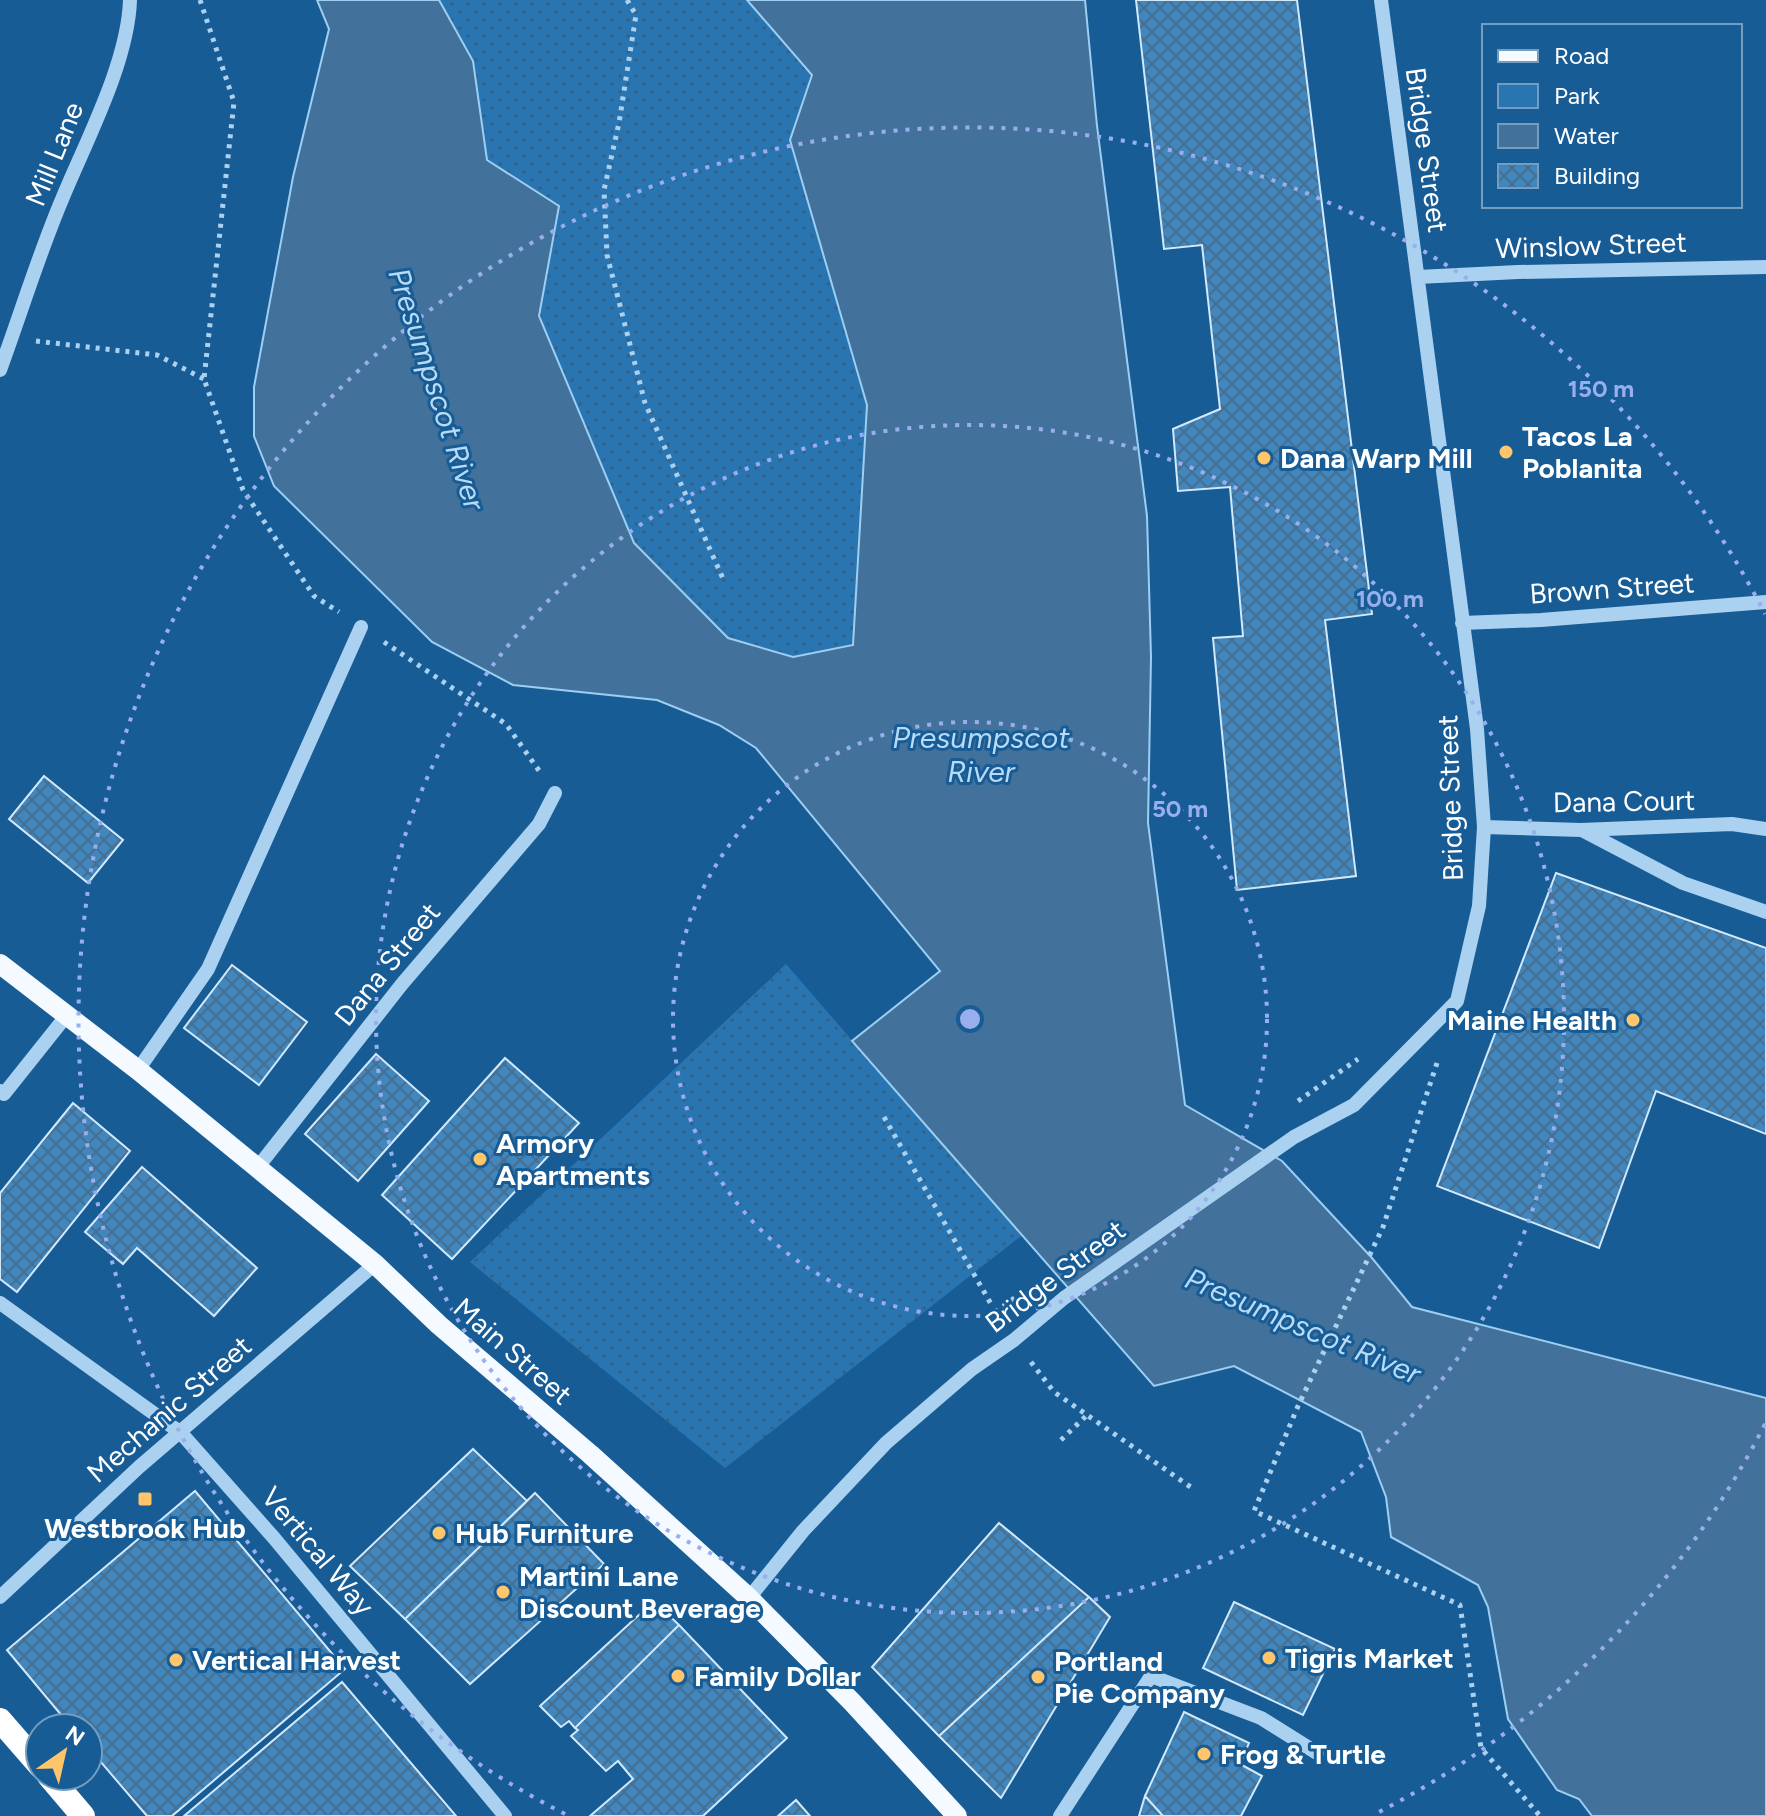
<svg xmlns="http://www.w3.org/2000/svg" width="1766" height="1816" font-family="Figtree,sans-serif">
	<defs>
		<pattern id="green-dots" width="8" height="8" patternUnits="userSpaceOnUse" patternTransform="scale(2)"><rect width="8" height="8" fill="#2875b2"/><path d="M2 2h.1M6 6h.1" fill="none" stroke="#3a607f" stroke-width="1.8" stroke-linecap="round"/></pattern>
		<pattern id="building-cross-hatch" width="8" height="8" patternUnits="userSpaceOnUse" patternTransform="scale(2)"><rect width="8" height="8" fill="#4186bd"/><path d="M0 0l8 8M0 8l8-8" fill="none" stroke="#456f90"/></pattern>
	</defs>
	<rect width="100%" height="100%" fill="#185c96"/>
	<path fill="url(#green-dots)" d="M 439,0 L 747,0 L 812,75 L 790,140 L 867,406 L 853,645 L 793,657 L 728,638 L 634,543 L 539,316 L 559,206 L 487,160 L 473,61 Z
		M 786,964 L 1021,1236 L 725,1468 L 470,1262 Z"/>
	<path fill="#42729b" stroke="#9dcef3" stroke-width="2" d="M 317,0 L 439,0 L 473,61 L 487,160 L 559,206 L 539,316 L 634,543 L 728,638 L 793,657 L 853,645 L 867,405 L 790,140 L 812,75 L 747,0 L 1085,0 L 1097,126 L 1147,516 L 1151,657 L 1148,823 L 1185,1105 L 1282,1161 L 1372,1258 L 1412,1307 L 1766,1398 L 1766,1816 L 1592,1816 L 1579,1799 L 1557,1790 L 1508,1719 L 1488,1607 L 1478,1585 L 1391,1537 L 1386,1497 L 1361,1432 L 1234,1366 L 1154,1386 L 852,1041 L 940,971 L 756,748 L 719,725 L 657,700 L 513,685 L 432,642 L 274,486 L 254,436 L 254,387 L 293,177 L 329,29 Z"/>
	<path fill="url(#building-cross-hatch)" stroke="#d2e9fb" stroke-width="2" d="M 1136,0 L 1297,0 L 1372,614 L 1325,620 L 1356,876 L 1237,890 L 1213,638 L 1243,636 L 1230,487 L 1178,491 L 1173,429 L 1220,409 L 1202,245 L 1164,249 Z
		M 44,776 L 123,840 L 88,883 L 9,819 Z
		M 1556,873 L 1766,948 L 1766,1134 L 1656,1091 L 1599,1248 L 1437,1186 Z
		M 232,965 L 307,1022 L 259,1085 L 184,1028 Z
		M 376,1054 L 429,1101 L 358,1181 L 305,1134 Z
		M 505,1058 L 579,1123 L 452,1259 L 382,1195 Z
		M 73,1103 L 130,1151 L 17,1292 L 0,1279 L 0,1193 Z
		M 142,1167 L 257,1268 L 214,1316 L 137,1248 L 123,1264 L 85,1232 Z
		M 473,1449 L 527,1501 L 405,1619 L 350,1566 Z
		M 195,1491 L 345,1669 L 172,1816 L 147,1816 L 88,1747 L 88,1728 L 72,1728 L 7,1650 Z
		M 535,1493 L 604,1564 L 470,1684 L 405,1619 Z
		M 999,1523 L 1089,1597 L 939,1736 L 872,1667 Z
		M 1089,1597 L 1110,1617 L 1001,1798 L 939,1736 Z
		M 654,1601 L 679,1625 L 575,1728 L 569,1721 L 561,1727 L 540,1706 Z
		M 1234,1602 L 1335,1649 L 1303,1715 L 1203,1668 Z
		M 679,1625 L 787,1738 L 703,1816 L 590,1816 L 633,1779 L 618,1761 L 606,1771 L 571,1736 L 578,1730 L 575,1728 Z
		M 342,1682 L 456,1816 L 184,1816 Z
		M 1184,1712 L 1249,1743 L 1240,1764 L 1262,1776 L 1241,1816 L 1163,1816 L 1145,1796 Z
		M 1145,1796 L 1163,1816 L 1139,1816 Z
		M 796,1800 L 810,1816 L 778,1816 Z"/>
	<g fill="none" stroke-linecap="round" stroke-linejoin="round">
		<path stroke="#abd1f1" stroke-width="5" stroke-dasharray="4 6" stroke-linecap="butt" d="M 200,0 L 234,102 L 204,379 L 243,490 L 314,596 L 339,612
			M 627,0 L 636,15 L 619,123 L 604,190 L 607,255 L 645,403 L 724,581
			M 36,341 L 157,355 L 204,379
			M 384,642 L 506,724 L 540,772
			M 1437,1063 L 1383,1227 L 1298,1406 L 1254,1511 L 1460,1605 L 1481,1748 L 1540,1816
			M 1298,1101 L 1358,1059
			M 884,1117 L 991,1304
			M 995,1312 L 1027,1289
			M 1031,1362 L 1054,1392 L 1192,1488
			M 1061,1440 L 1087,1415"/>
		<path stroke="#abd1f1" stroke-width="14" d="M 1418,277 L 1518,272 L 1766,267
			M 0,370 C 21,313 39,253 63,197 C 87,139 128,62 130,0
			M 1462,623 L 1541,620 L 1766,602
			M 1484,827 L 1581,830 L 1732,824 L 1766,829
			M 1582,830 L 1683,883 L 1766,912
			M 138,1070 L 208,969 L 361,627
			M 0,1091 L 4,1094 L 67,1015
			M 258,1167 L 402,984 L 539,824 L 555,793
			M 0,1303 L 181,1433 L 274,1538 L 505,1816
			M 0,1597 L 139,1467 L 375,1264
			M 749,1598 L 803,1531 L 886,1443 L 972,1369 L 1014,1340 L 1064,1298 L 1294,1137 L 1354,1105 L 1457,1001 L 1479,906 L 1484,827 L 1477,729 L 1381,0
			M 1060,1816 L 1151,1676 L 1261,1718 L 1317,1753"/>
		<path stroke="#f4faff" stroke-width="20" d="M 0,964 L 138,1070 L 375,1264 L 439,1325 L 590,1454 L 749,1598 L 852,1702 L 957,1816"/>
		<path stroke="#fff" stroke-width="24" d="M 0,1720 L 40,1766
			M 49,1776 L 83,1816"/>
	</g>
	<g fill="none" stroke="#99afed" stroke-width="4" stroke-dasharray="4 8">
		<circle cx="970" cy="1019" r="297"/>
		<circle cx="970" cy="1019" r="594"/>
		<path d="M1765 1424A892 892 0 0 1 1375 1814M565 1814A892 892 0 1 1 1765 614"/>
	</g>
	<g fill="#ffc56a" stroke="#185c96" stroke-width="3">
		<circle cx="1506" cy="452" r="8"/>
		<circle cx="1264" cy="458" r="8"/>
		<circle cx="1633" cy="1020" r="8"/>
		<circle cx="480" cy="1159" r="8"/>
		<rect x="137" y="1491" width="16" height="16" rx="4"/>
		<circle cx="439" cy="1533" r="8"/>
		<circle cx="503" cy="1592" r="8"/>
		<circle cx="1269" cy="1658" r="8"/>
		<circle cx="176" cy="1660" r="8"/>
		<circle cx="678" cy="1676" r="8"/>
		<circle cx="1038" cy="1677" r="8"/>
		<circle cx="1204" cy="1754" r="8"/>
	</g>
	<g text-anchor="middle" dominant-baseline="central" stroke-width="6" stroke-linejoin="round" paint-order="stroke">
		<g font-size="28" fill="#fff" stroke="#185c96">
			<text transform="translate(1427 150) rotate(82)">Bridge Street</text>
			<text transform="translate(54 154) rotate(-68)">Mill Lane</text>
			<text transform="translate(1591 245) rotate(-2)">Winslow Street</text>
			<text transform="translate(1612 588) rotate(-4)">Brown Street</text>
			<text transform="translate(1450 798) rotate(-92)">Bridge Street</text>
			<text transform="translate(1624 801) rotate(-1)">Dana Court</text>
			<text transform="translate(387 964) rotate(-51)">Dana Street</text>
			<text transform="translate(1055 1276) rotate(-37)">Bridge Street</text>
			<text transform="translate(513 1351) rotate(41)">Main Street</text>
			<text transform="translate(169 1409) rotate(-41)">Mechanic Street</text>
			<text transform="translate(318 1551) rotate(50)">Vertical Way</text>
		</g>
		<g font-size="28" font-weight="bold" fill="#fff" stroke="#185c96" text-anchor="start">
			<text x="1522" y="436">Tacos La<tspan x="1522" dy="32">Poblanita</tspan></text>
			<text x="1280" y="458">Dana Warp Mill</text>
			<text x="1617" y="1020" text-anchor="end">Maine Health</text>
			<text x="496" y="1143">Armory<tspan x="496" dy="32">Apartments</tspan></text>
			<text x="145" y="1528" text-anchor="middle">Westbrook Hub</text>
			<text x="455" y="1533">Hub Furniture</text>
			<text x="519" y="1576">Martini Lane<tspan x="519" dy="32">Discount Beverage</tspan></text>
			<text x="1285" y="1658">Tigris Market</text>
			<text x="192" y="1660">Vertical Harvest</text>
			<text x="1054" y="1661">Portland<tspan x="1054" dy="32">Pie Company</tspan></text>
			<text x="694" y="1676">Family Dollar</text>
			<text x="1220" y="1754">Frog &amp; Turtle</text>
		</g>
		<g font-size="30" font-style="italic" fill="#b7dbf7" stroke="#185c96">
			<text transform="translate(437 389) rotate(72)">Presumpscot River</text>
			<text x="981" y="737">Presumpscot<tspan x="981" dy="34">River</tspan></text>
			<text transform="translate(1303 1326) rotate(23)">Presumpscot River</text>
		</g>
	</g>
	<circle cx="970" cy="1019" r="12" fill="#99afed" stroke="#185c96" stroke-width="4"/>
	<g font-size="24" text-anchor="middle" font-weight="bold" fill="#99afed" stroke="#185c96" stroke-width="6" stroke-linejoin="round" paint-order="stroke">
		<text x="1601" y="397">150 m</text>
		<text x="1390" y="607">100 m</text>
		<text x="1180" y="817">50 m</text>
	</g>
	<rect x="1482" y="24" width="260" height="184" fill="#185c96" stroke="#749dc0" stroke-width="2"/>
	<rect x="1498" y="50" width="40" height="12" fill="#f4faff" stroke="#749dc0" stroke-width="2"/>
	<text x="1554" y="64" font-size="24" fill="#ffffff">Road</text>
	<rect x="1498" y="84" width="40" height="24" fill="#2875b2" stroke="#749dc0" stroke-width="2"/>
	<text x="1554" y="104" font-size="24" fill="#ffffff">Park</text>
	<rect x="1498" y="124" width="40" height="24" fill="#42729b" stroke="#749dc0" stroke-width="2"/>
	<text x="1554" y="144" font-size="24" fill="#ffffff">Water</text>
	<rect x="1498" y="164" width="40" height="24" fill="url(#building-cross-hatch)" stroke="#749dc0" stroke-width="2"/>
	<text x="1554" y="184" font-size="24" fill="#ffffff">Building</text>
	<g transform="translate(64 1752) rotate(34)"><circle r="38" fill="#185c96" stroke="#749dc0" stroke-width="2"/>
	<path d="M0-6L14 30L0 20L-14 30Z" fill="#ffc56a"/>
	<text y="-12" font-size="22" font-weight="bold" text-anchor="middle" fill="#ffffff">N</text>
	</g>
</svg>
